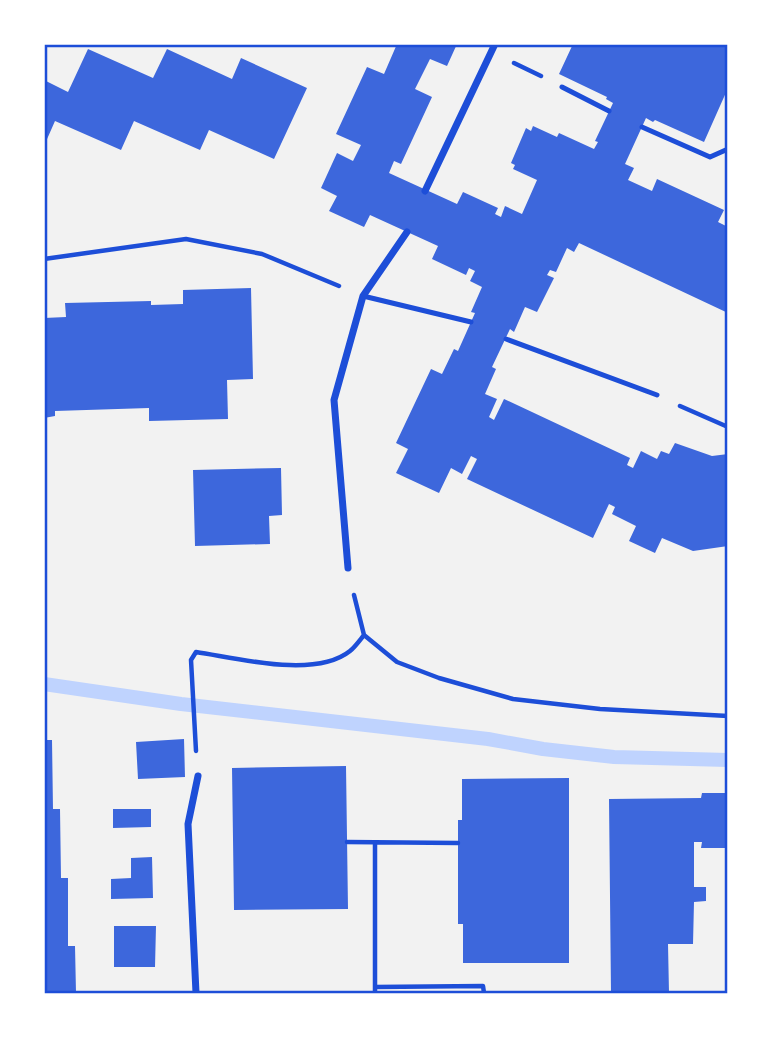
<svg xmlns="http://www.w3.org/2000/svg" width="772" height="1037" font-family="'Archivo Narrow',sans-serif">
	<rect width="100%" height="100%" fill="#f2f2f2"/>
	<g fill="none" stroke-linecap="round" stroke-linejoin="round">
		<path stroke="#bfd3fe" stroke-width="14" d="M 44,684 L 181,704 L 488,739 L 543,749 L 614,757 L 728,760"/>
	</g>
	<path fill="#3d67dc" d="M 397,44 L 457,44 L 447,66 L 430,59 L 415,89 L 432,97 L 401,164 L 394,161 L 389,173 L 457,204 L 463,192 L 498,208 L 495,214 L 501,217 L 505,206 L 522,214 L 537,180 L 513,169 L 515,165 L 511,163 L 526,128 L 531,131 L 533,126 L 557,137 L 559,133 L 594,149 L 598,142 L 595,141 L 613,103 L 606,99 L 607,97 L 559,74 L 573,44 L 728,45 L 728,88 L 704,142 L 655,120 L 653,122 L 646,118 L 625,164 L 634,168 L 628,180 L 652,191 L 657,179 L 724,210 L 718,222 L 728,227 L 728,313 L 579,243 L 574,252 L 567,248 L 556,272 L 550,270 L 547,275 L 554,278 L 537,312 L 525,307 L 514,332 L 510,329 L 492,367 L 496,369 L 485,394 L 497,399 L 489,417 L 494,420 L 504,399 L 630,458 L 627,465 L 633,468 L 641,451 L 657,459 L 661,451 L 669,454 L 675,443 L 712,456 L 728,454 L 728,546 L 693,551 L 662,538 L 655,553 L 629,541 L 636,526 L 612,514 L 615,507 L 609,504 L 593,538 L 467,479 L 477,459 L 471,456 L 462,474 L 451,468 L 439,493 L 396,473 L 408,449 L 396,443 L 431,369 L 442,374 L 454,349 L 458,351 L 475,313 L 471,312 L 482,287 L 470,281 L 475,271 L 469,268 L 466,275 L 432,259 L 438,246 L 370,215 L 364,227 L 329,211 L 337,196 L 321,188 L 337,153 L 353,161 L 361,145 L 336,134 L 367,67 L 384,74 Z
		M 88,49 L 153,78 L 167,49 L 232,79 L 241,58 L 307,88 L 274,159 L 209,130 L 200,150 L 134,121 L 121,150 L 55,121 L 44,146 L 44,80 L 68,92 Z
		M 251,288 L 253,379 L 227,380 L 228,419 L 149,421 L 149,408 L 55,411 L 55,416 L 44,418 L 44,318 L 66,317 L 65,303 L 151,301 L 151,305 L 183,304 L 183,290 Z
		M 281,468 L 282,515 L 269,516 L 270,544 L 195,546 L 193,470 Z
		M 184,739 L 185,777 L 138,779 L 136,742 Z
		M 44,740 L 52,740 L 53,809 L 60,809 L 61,878 L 68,878 L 68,946 L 75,946 L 76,993 L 44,993 Z
		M 346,766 L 348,909 L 234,910 L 232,768 Z
		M 569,778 L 569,963 L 463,963 L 463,924 L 458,924 L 458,820 L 462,820 L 462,779 Z
		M 702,793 L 728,793 L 728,848 L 701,848 L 702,842 L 694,842 L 694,887 L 706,887 L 706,901 L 694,902 L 693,944 L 668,944 L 669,993 L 611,993 L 609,799 L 701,798 Z
		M 113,809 L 151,809 L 151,827 L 113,828 Z
		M 152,857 L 153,898 L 111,899 L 111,879 L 131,878 L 131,858 Z
		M 114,926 L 156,926 L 155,967 L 114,967 Z"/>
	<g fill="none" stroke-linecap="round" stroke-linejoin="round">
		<path stroke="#1d4ed8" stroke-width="4.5" d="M 514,63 L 541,76
			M 44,259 L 186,239 L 262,254 L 339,286
			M 680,406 L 728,427
			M 354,595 L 364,635
			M 196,751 L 191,660 L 196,652 C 237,658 315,679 350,651 C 355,647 360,640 364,635 L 397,662 L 439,678 L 513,699 L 600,709 L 728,716
			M 347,842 L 458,843
			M 375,843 L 375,993
			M 375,987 L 483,986 L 484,993"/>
		<path stroke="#1d4ed8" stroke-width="5" d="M 562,87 L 609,111
			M 642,127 L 710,157 L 728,149
			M 363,296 L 471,322
			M 506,339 L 657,395"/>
		<path stroke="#1d4ed8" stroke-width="7" d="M 425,191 L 495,44
			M 348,568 L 334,400 L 363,296 L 407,232
			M 196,993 L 188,824 L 198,776"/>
	</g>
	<rect width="772" height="1037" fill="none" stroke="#ffffff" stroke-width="91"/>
	<rect x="46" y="46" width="680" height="946" fill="none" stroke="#1d4ed8" stroke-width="2.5"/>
</svg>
